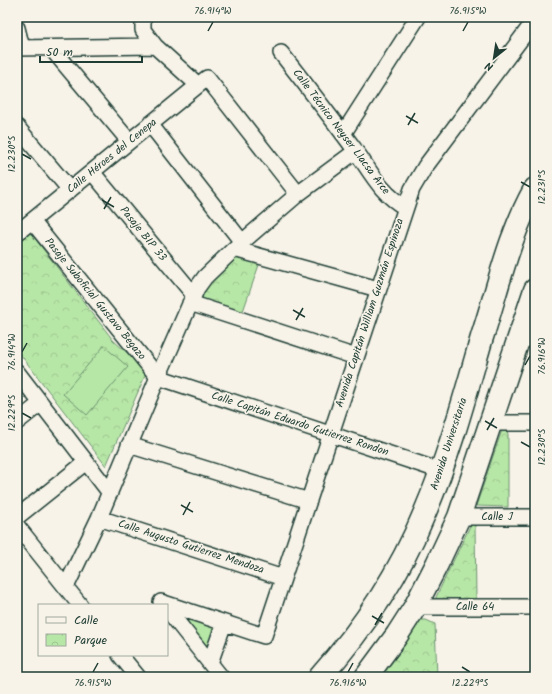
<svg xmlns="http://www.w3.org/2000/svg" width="552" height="694" font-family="Kalam,sans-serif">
	<defs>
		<pattern id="park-crowns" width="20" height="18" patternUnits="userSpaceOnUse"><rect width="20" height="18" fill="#b7e7a7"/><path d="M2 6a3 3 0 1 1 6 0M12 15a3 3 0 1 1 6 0" fill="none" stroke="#9dc790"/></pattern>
	</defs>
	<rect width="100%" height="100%" fill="#f7f3e8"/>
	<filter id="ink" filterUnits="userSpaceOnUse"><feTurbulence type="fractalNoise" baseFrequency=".025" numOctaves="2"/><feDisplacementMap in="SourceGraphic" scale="8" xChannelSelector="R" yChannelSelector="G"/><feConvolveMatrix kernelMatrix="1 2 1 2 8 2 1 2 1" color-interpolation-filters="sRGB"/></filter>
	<g filter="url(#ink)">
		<path fill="url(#park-crowns)" stroke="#6b926e" d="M 30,232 L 113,340 L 147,371 L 106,466 L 17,350 L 17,243 Z
			M 236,253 L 261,259 L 242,314 L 198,299 L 207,281 Z
			M 503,427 L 507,430 L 508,434 L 508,507 L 476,506 Z
			M 471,524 L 475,525 L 476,600 L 441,600 L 436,599 L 436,597 Z
			M 421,620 L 426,620 L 435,624 L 437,677 L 380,677 L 400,652 L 417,622 Z"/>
		<path fill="#b7e7a7" stroke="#6b926e" d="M 104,346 L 128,367 L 87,415 L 63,394 Z
			M 175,610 L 218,625 L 210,650 Z"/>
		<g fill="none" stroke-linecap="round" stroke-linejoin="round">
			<defs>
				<path id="street" d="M 143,17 L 143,30 L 155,46 L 198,85
					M 17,28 L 22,48
					M 17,48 L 155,46
					M 51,48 L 129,141
					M 281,53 C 306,85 331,117 355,150 C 371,172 381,194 405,207
					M 150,124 L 242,242
					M 17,127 L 70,190
					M 343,134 L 418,17
					M 92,172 L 194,295
					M 32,221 L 158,377 L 441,471
					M 17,233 L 207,78 L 298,194
					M 234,249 L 378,289
					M 190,303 L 356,357
					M 519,338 L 535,340
					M 17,372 L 110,493
					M 17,422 L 41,403
					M 491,423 L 535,423
					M 129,445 L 309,501
					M 17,517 L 86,462
					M 459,517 L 535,517
					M 99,518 L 283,578
					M 17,526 L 80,605
					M 66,587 L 99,518 L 158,377 L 197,288 L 205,277 L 234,249 L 298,194 L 356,151
					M 161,602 L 264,636 L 412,189 L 425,167 L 535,20
					M 415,607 L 535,607
					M 167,609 L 221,677
					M 120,655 L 138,677
					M 210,663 L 224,623"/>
				<path id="secondary" d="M 320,677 C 363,629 400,573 425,512 C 449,456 465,396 482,337 C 498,288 509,235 535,189
					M 366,677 L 397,635 L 415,607 L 437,564 L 459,517 L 535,290"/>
			</defs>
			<use href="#street" stroke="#1f3d34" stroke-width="18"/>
			<use href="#secondary" stroke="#1f3d34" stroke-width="25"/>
			<use href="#street" stroke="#f7f3e8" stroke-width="15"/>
			<use href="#secondary" stroke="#f7f3e8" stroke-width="22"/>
		</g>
	</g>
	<path fill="none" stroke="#1f3d34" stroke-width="1.5" d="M 208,31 L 213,22M 463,31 L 468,22M 406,116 L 418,123M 408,125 L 415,113M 22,154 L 31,159M 521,182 L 530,187M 102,200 L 114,207M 104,209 L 111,197M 293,310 L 305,317M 296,320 L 303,308M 22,352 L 27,343M 525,365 L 530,356M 22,413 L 31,418M 485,421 L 497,428M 487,430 L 494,418M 521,442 L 530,447M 181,505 L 193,512M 183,515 L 190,502M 372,616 L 384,623M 375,625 L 382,613M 462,667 L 470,672M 93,672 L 98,663M 348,672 L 353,663"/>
	<g text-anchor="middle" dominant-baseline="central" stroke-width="3.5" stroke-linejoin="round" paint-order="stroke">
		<g font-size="11" fill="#1f3d34" stroke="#f7f3e8">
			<text transform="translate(341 132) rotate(53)">Calle Técnico Neyser Llacsa Arce</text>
			<text transform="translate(112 156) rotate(-39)">Calle Héroes del Cenepa</text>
			<text transform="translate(143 234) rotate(51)">Pasaje BIP 33</text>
			<text transform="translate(95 299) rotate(51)">Pasaje Suboficial Gustavo Begazo</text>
			<text transform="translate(370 313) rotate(-72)">Avenida Capitán William Guzmán Espinoza</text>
			<text transform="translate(300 424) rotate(18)">Calle Capitán Eduardo Gutierrez Rondon</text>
			<text transform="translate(449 444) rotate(-72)">Avenida Universitaria</text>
			<text x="497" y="517">Calle J</text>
			<text transform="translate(191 547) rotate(18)">Calle Augusto Gutierrez Mendoza</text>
			<text x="475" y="607">Calle 64</text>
		</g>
	</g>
	<rect width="552" height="694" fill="none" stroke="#f7f3e8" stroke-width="44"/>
	<rect x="38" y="604" width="130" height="52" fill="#f7f3e8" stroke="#a1aaa0"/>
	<rect x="46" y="617" width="20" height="6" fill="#f7f3e8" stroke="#a1aaa0"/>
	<text x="74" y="624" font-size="12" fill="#1f3d34">Calle</text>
	<rect x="46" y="634" width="20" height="12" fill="url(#park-crowns)" stroke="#a1aaa0"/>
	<text x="74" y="644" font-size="12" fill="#1f3d34">Parque</text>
	<g transform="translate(494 58) rotate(210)" stroke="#f7f3e8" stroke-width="3" paint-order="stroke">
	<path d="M0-3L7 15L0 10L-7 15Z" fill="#1f3d34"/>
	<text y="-6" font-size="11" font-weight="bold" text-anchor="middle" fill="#1f3d34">N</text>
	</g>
	<path d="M40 56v6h102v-6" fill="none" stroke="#1f3d34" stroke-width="2"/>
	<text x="46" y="56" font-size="12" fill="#1f3d34" stroke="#f7f3e8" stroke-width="3" paint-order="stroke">50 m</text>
	<rect x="22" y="22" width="508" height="650" fill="none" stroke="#1f3d34" stroke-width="1.5"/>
	<g font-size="10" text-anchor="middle" fill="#1f3d34">
		<text x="213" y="14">76.914°W</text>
		<text x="468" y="14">76.915°W</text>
		<text transform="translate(11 154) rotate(-90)" y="4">12.230°S</text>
		<text transform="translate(541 187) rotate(-90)" y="4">12.231°S</text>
		<text transform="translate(11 352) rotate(-90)" y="4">76.914°W</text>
		<text transform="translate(541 356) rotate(-90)" y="4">76.916°W</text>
		<text transform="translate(11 413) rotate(-90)" y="4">12.229°S</text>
		<text transform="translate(541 447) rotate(-90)" y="4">12.230°S</text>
		<text x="93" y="686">76.915°W</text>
		<text x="348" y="686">76.916°W</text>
		<text x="470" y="686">12.229°S</text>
	</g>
</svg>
